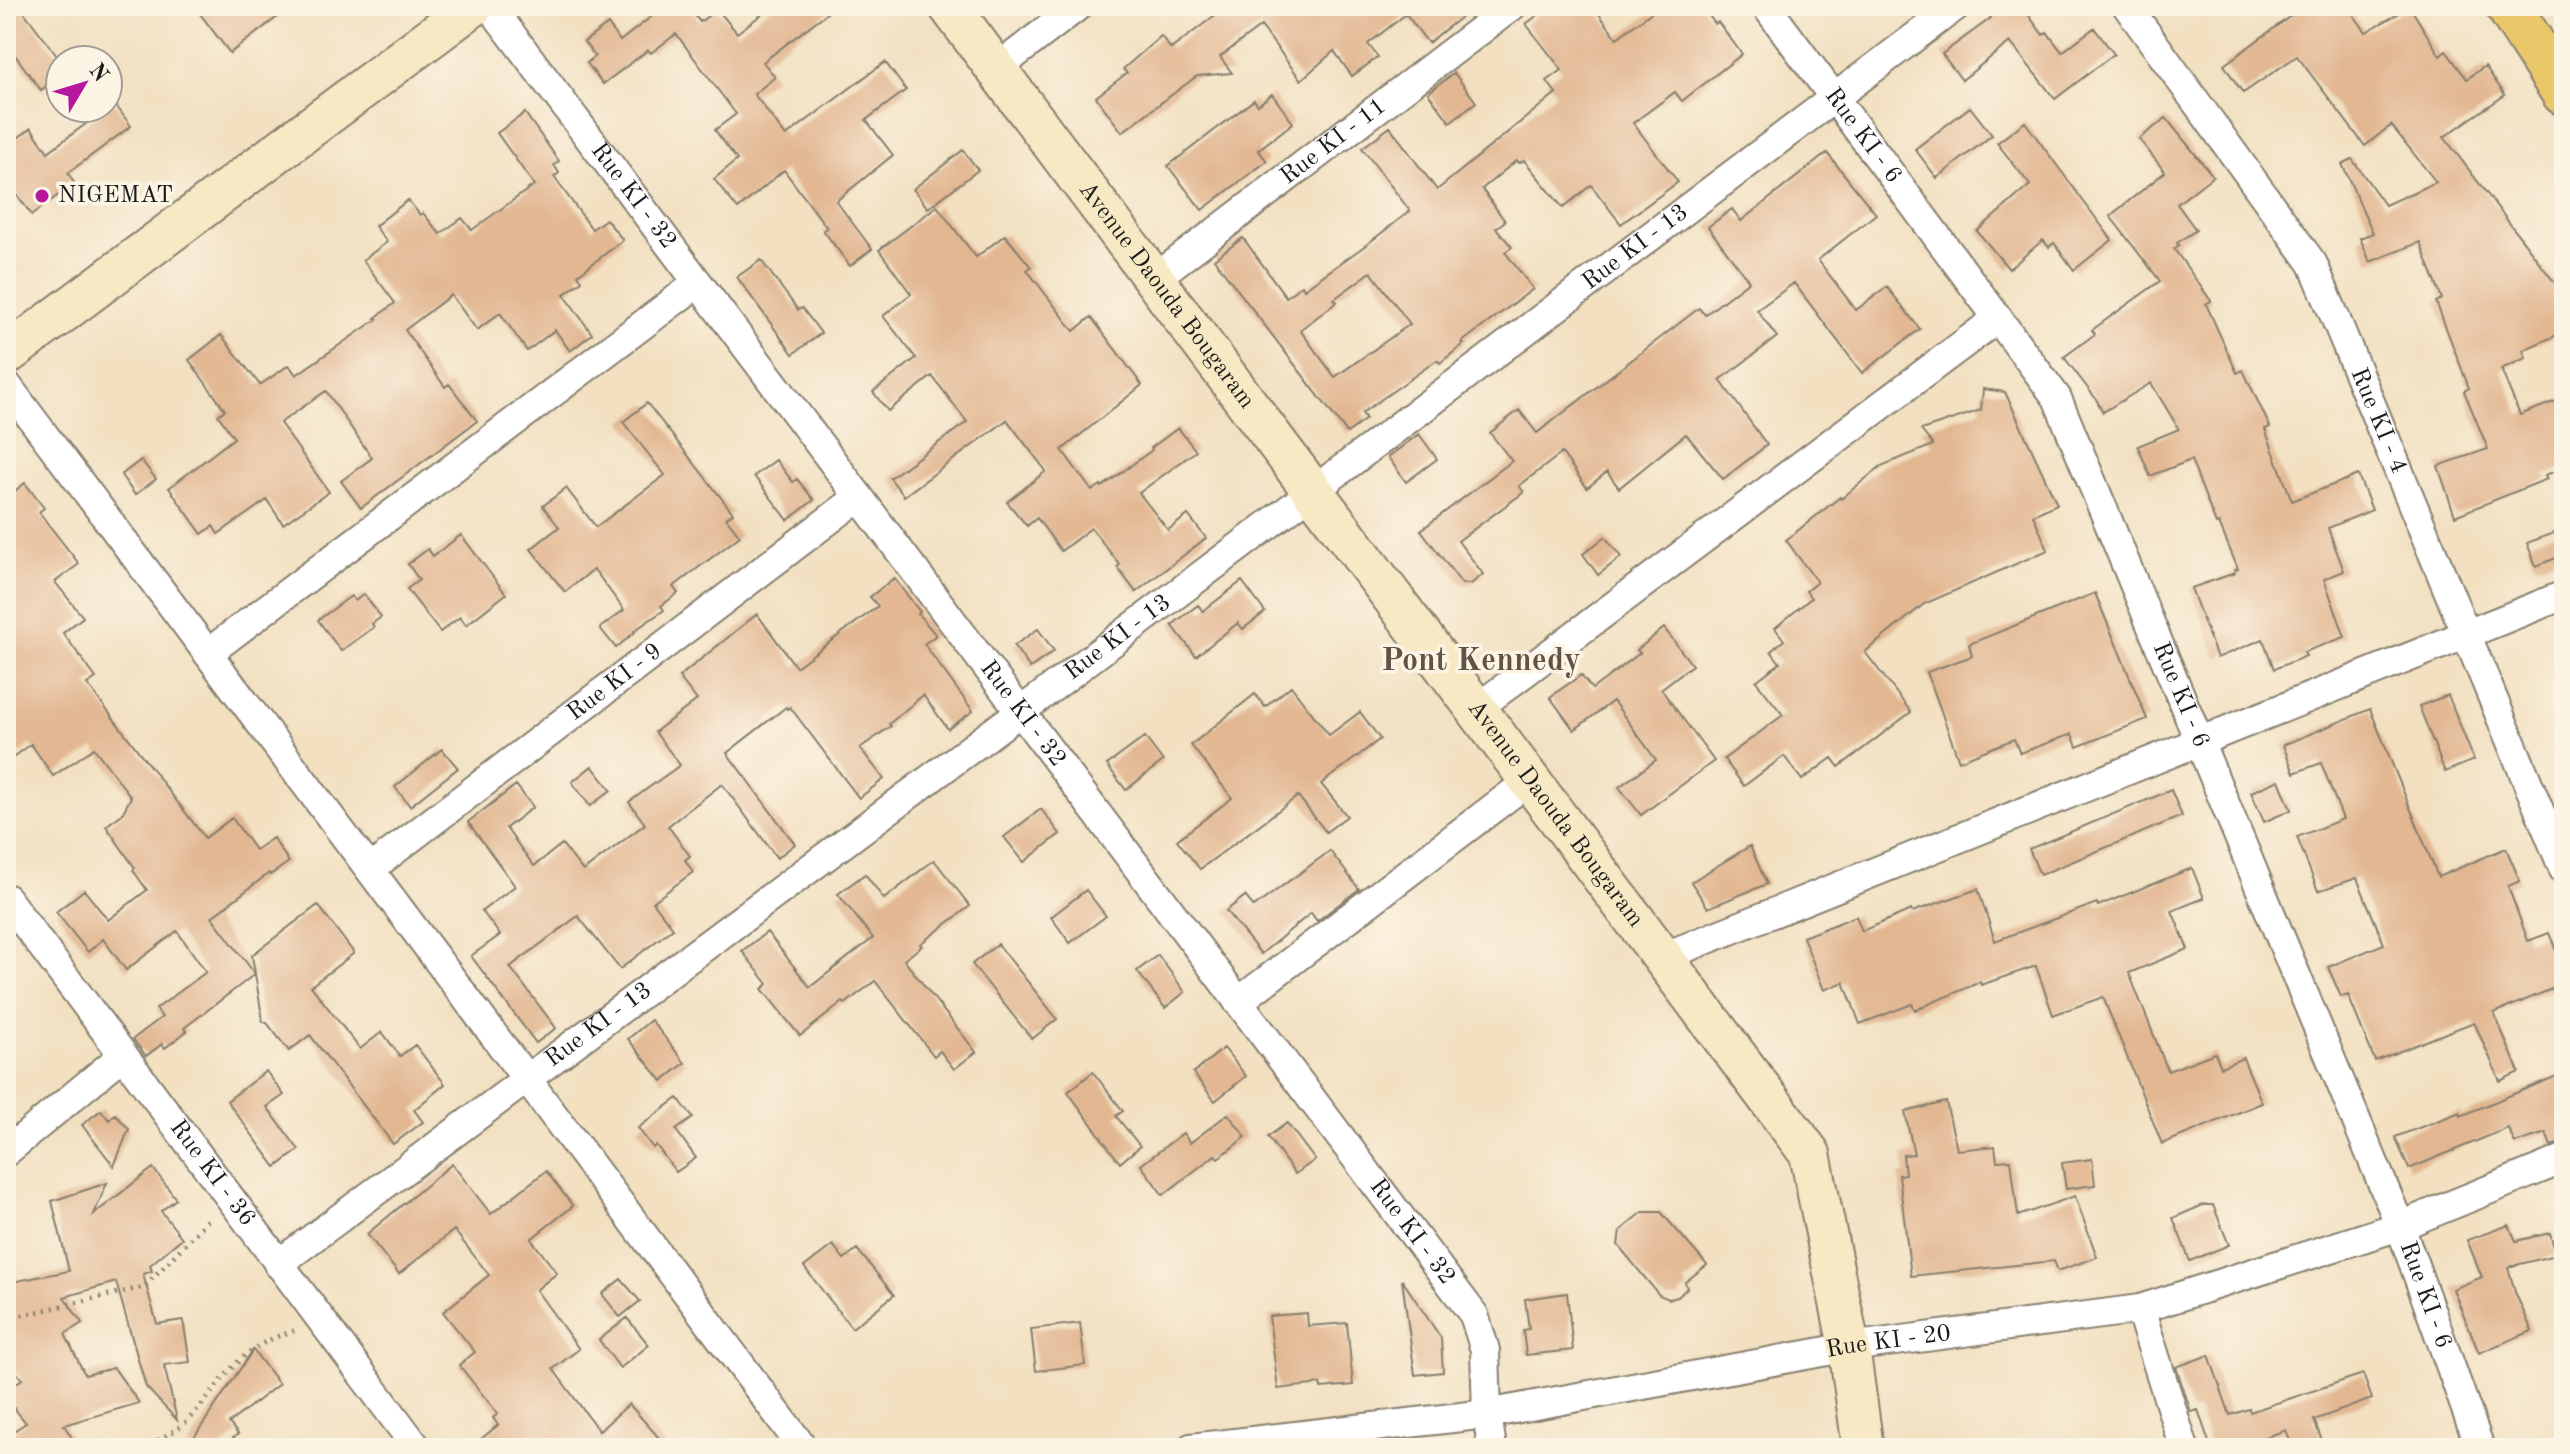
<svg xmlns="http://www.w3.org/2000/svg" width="2570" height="1454" font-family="'Old Standard TT',serif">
	<rect width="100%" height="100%" fill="#fcf5e5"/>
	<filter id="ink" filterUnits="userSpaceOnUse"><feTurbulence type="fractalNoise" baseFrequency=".0125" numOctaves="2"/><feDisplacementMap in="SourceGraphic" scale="16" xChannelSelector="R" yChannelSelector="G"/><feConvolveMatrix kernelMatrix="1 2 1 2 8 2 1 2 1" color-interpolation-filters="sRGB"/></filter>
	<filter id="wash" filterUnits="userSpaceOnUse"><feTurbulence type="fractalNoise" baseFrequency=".006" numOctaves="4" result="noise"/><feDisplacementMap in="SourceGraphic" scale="32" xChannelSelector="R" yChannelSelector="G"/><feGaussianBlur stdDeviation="1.8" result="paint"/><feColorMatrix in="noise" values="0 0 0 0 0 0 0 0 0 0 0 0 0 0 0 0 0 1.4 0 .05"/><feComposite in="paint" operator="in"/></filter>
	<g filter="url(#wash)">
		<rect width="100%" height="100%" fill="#f2e0c1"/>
		<g id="blocks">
			<path fill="#e2b792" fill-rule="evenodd" d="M 194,6 L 292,6 L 230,53 Z
				M 665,6 L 687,6 L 700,22 L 717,9 L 737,33 L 773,6 L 836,6 L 763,62 L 775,77 L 754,94 L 786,136 L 885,62 L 906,90 L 866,120 L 893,155 L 836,201 L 872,249 L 850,266 L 823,230 L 827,228 L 784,170 L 738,209 L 714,179 L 737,160 L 715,130 L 736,114 L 676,34 L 651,53 L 648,50 L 603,84 L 587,63 L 595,56 L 584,42 L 608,24 L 620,41 Z
				M 1227,6 L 1475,6 L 1428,43 L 1406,14 L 1368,44 L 1378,57 L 1352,76 L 1334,51 L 1301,80 L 1261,26 L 1220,57 L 1232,73 L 1197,76 L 1122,132 L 1096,97 L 1127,73 L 1123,69 L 1161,36 L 1171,49 Z
				M 1550,6 L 1593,6 L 1617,38 L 1660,6 L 1702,6 L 1715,24 L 1718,22 L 1742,54 L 1682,101 L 1675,92 L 1633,123 L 1678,182 L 1621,224 L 1591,185 L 1563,208 L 1524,160 L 1519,163 L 1517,160 L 1482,189 L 1505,221 L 1496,228 L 1512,247 L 1505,252 L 1533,289 L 1462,342 L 1464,344 L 1440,363 L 1437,360 L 1362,413 L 1366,419 L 1347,433 L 1214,259 L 1243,238 L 1286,297 L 1302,285 L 1304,289 L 1366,245 L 1410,211 L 1362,148 L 1390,127 L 1437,190 L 1556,93 L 1547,81 L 1562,70 L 1526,24 ZM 1371,272 L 1410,324 L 1335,377 L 1300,330 L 1337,302 L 1334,299 Z
				M 1983,6 L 2022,6 L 2043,35 L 2047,32 L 2062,52 L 2094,28 L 2114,54 L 2055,99 L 2010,42 L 1962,80 L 1942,54 L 1991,18 Z
				M 2304,6 L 2347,6 L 2366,32 L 2410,7 L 2440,56 L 2446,51 L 2467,79 L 2485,66 L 2505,95 L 2444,137 L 2564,295 L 2564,332 L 2523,350 L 2526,358 L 2501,369 L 2520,415 L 2564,398 L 2564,468 L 2545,475 L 2547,479 L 2455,516 L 2438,466 L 2488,449 L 2464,391 L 2469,388 L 2436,302 L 2442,299 L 2420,242 L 2370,262 L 2360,238 L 2373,233 L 2342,164 L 2352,159 L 2385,205 L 2436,182 L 2391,125 L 2365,146 L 2297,56 L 2243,93 L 2224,65 Z
				M 21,8 L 60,60 L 60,76 L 41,90 L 6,43 L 6,20 Z
				M 1454,73 L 1476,102 L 1450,122 L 1428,93 Z
				M 1272,94 L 1293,123 L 1258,150 L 1267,161 L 1202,210 L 1168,166 L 1254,100 L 1258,105 Z
				M 114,103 L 131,126 L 68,173 L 74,183 L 32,215 L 6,181 L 6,147 L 31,128 L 48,152 Z
				M 1970,107 L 1992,135 L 1937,178 L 1915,149 Z
				M 525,113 L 559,161 L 554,165 L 559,173 L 554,177 L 592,229 L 606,219 L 623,240 L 578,275 L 582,281 L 564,294 L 592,334 L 570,351 L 555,330 L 527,351 L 500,313 L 477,330 L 451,295 L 405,330 L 445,387 L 449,384 L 477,421 L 361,508 L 341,481 L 372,458 L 326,391 L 280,423 L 329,492 L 283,524 L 267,500 L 218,534 L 213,526 L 202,534 L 169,488 L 234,438 L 218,415 L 225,410 L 189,360 L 221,335 L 260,385 L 289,365 L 296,375 L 377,319 L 375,318 L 395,303 L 363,260 L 387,242 L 375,226 L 408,200 L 420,215 L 423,213 L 440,234 L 462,218 L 472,230 L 534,185 L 497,133 Z
				M 2166,118 L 2213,176 L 2177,204 L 2196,230 L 2177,243 L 2179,245 L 2174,249 L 2211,301 L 2206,304 L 2237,373 L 2243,370 L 2270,427 L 2265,429 L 2292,501 L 2358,475 L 2372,510 L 2328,528 L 2344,571 L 2324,579 L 2345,637 L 2304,652 L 2306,656 L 2274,669 L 2263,639 L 2217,658 L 2191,588 L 2235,573 L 2234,570 L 2238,569 L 2219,523 L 2216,524 L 2191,460 L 2150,476 L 2138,446 L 2179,429 L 2151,383 L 2103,412 L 2096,399 L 2064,357 L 2095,334 L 2092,330 L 2160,281 L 2110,216 L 2165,172 L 2139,139 Z
				M 2025,122 L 2112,240 L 2074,270 L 2054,243 L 2049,247 L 2043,240 L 2009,269 L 1977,231 L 2030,185 L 1997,143 Z
				M 963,150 L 978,170 L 928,208 L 913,189 Z
				M 1827,153 L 1876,214 L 1818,260 L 1856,310 L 1887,287 L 1920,329 L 1862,373 L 1794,283 L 1757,310 L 1777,337 L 1720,380 L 1767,445 L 1723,479 L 1686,434 L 1619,488 L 1607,472 L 1587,488 L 1562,453 L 1519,486 L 1524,492 L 1458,541 L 1483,574 L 1471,584 L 1462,584 L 1421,530 L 1512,461 L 1490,433 L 1519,410 L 1537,433 L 1699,308 L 1705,315 L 1749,281 L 1708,227 L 1732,209 L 1741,221 Z
				M 937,206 L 976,257 L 1005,235 L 1031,267 L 1027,270 L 1074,331 L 1091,317 L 1142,385 L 1062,450 L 1092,491 L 1101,485 L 1102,487 L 1152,450 L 1151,448 L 1178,428 L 1196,451 L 1139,493 L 1168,530 L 1188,515 L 1206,538 L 1136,592 L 1117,567 L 1120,565 L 1091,528 L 1061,551 L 1037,518 L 1027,526 L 1007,502 L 1046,471 L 1007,420 L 904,496 L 890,478 L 967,422 L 932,376 L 888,411 L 873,392 L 916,358 L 883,316 L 911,294 L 879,250 Z
				M 761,260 L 798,310 L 802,308 L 821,333 L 793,354 L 737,277 Z
				M 1983,389 L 2005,392 L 2057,504 L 2033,515 L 2048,550 L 1924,604 L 1865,652 L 1911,712 L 1839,767 L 1832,758 L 1802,780 L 1784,756 L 1744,786 L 1724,759 L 1783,715 L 1756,681 L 1780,663 L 1771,651 L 1784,640 L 1775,628 L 1811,598 L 1806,591 L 1817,582 L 1786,540 L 1840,497 L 1841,499 L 1881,466 L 1933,445 L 1921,430 L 1981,410 Z
				M 647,403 L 733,513 L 726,518 L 740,536 L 673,587 L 678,593 L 661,606 L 664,610 L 634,631 L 635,632 L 616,648 L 600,628 L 624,610 L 596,572 L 593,570 L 565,592 L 531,549 L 559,527 L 543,506 L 566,488 L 596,527 L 665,475 L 623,422 Z
				M 1419,434 L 1437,459 L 1406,482 L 1388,457 Z
				M 141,460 L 156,479 L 135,495 L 121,475 Z
				M 776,460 L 793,482 L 797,479 L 814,500 L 788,520 L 754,476 Z
				M 25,483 L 44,508 L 39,512 L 79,564 L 55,582 L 83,617 L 63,633 L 96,678 L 87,684 L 205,838 L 232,818 L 255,850 L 273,838 L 289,862 L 270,875 L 269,873 L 212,917 L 255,974 L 252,955 L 318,905 L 354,953 L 311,986 L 360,1049 L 382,1032 L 400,1056 L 415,1045 L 445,1084 L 414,1110 L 423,1122 L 393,1144 L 310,1035 L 289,1051 L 267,1023 L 263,1022 L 255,974 L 184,1028 L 187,1031 L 165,1048 L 162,1044 L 146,1056 L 133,1039 L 162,1017 L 156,1009 L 206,972 L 177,931 L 126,970 L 103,939 L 88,952 L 56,912 L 84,890 L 108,920 L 147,890 L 133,870 L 135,868 L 106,826 L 122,814 L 131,797 L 94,748 L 53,776 L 31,744 L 6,763 L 6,498 Z
				M 2564,529 L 2564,555 L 2536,566 L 2527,543 Z
				M 461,535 L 506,594 L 466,625 L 460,617 L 440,632 L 407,589 L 419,580 L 408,564 L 428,549 L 433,556 Z
				M 1605,537 L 1621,557 L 1598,575 L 1583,554 Z
				M 894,578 L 920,612 L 918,614 L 936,635 L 924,644 L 973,711 L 948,729 L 923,695 L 889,724 L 891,726 L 860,748 L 884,779 L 859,798 L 790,707 L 787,709 L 786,707 L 727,753 L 795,844 L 777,858 L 722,784 L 668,826 L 690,856 L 685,860 L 693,872 L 653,902 L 673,928 L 620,969 L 578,916 L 510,967 L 556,1028 L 536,1043 L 471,956 L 500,935 L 482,911 L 515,886 L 468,822 L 516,785 L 533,807 L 506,828 L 534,866 L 562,844 L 583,871 L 645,824 L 629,802 L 680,765 L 655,732 L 697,700 L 679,677 L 757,614 L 796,667 L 878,606 L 870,597 Z
				M 1242,581 L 1265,612 L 1243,629 L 1238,623 L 1196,656 L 1172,625 L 1198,605 L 1203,611 Z
				M 2095,593 L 2147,719 L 2077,747 L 2072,734 L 2020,753 L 2014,739 L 1959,761 L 1927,672 L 1972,656 L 1969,644 Z
				M 364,594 L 381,617 L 372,624 L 374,627 L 341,651 L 318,620 L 351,596 L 355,601 Z
				M 1664,628 L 1692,665 L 1661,689 L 1714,761 L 1641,815 L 1619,787 L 1656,760 L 1613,701 L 1574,730 L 1550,697 L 1581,675 L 1592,689 L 1640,653 L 1637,650 Z
				M 1038,629 L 1054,651 L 1030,668 L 1014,646 Z
				M 1291,686 L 1329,735 L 1360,712 L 1380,739 L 1321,784 L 1347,816 L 1326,832 L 1298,796 L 1200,869 L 1177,840 L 1232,798 L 1191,745 L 1255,694 L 1265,707 Z
				M 2448,695 L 2474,760 L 2445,772 L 2419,706 Z
				M 2370,709 L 2438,877 L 2506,848 L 2520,881 L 2508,886 L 2528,941 L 2549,933 L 2564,971 L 2564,984 L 2494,1013 L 2519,1072 L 2500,1081 L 2474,1022 L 2375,1061 L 2348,995 L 2341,997 L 2328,967 L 2384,944 L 2357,878 L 2318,891 L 2297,837 L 2343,819 L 2321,763 L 2294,773 L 2283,745 Z
				M 1145,737 L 1163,761 L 1126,790 L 1107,765 Z
				M 442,749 L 458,768 L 410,806 L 395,787 Z
				M 592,766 L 611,790 L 590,806 L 572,782 Z
				M 2279,780 L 2291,810 L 2264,822 L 2251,792 Z
				M 2171,790 L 2182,816 L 2040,875 L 2029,849 Z
				M 1041,809 L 1060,834 L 1024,862 L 1004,837 Z
				M 1750,846 L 1767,884 L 1708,908 L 1691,882 Z
				M 1330,851 L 1359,889 L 1317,921 L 1311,913 L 1261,954 L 1226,911 L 1245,896 L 1254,907 Z
				M 934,860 L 970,906 L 920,944 L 922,946 L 904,960 L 976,1052 L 954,1069 L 940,1051 L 934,1056 L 875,981 L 845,1004 L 843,1002 L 800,1036 L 762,989 L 768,984 L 742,951 L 767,932 L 810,987 L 873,938 L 838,894 L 865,874 L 884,899 Z
				M 2192,868 L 2204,898 L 2172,911 L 2188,949 L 2129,973 L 2168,1071 L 2215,1053 L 2221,1067 L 2243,1058 L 2262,1103 L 2162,1144 L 2103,997 L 2053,1015 L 2036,966 L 1981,985 L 1980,982 L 1915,1010 L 1912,1004 L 1860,1024 L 1844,982 L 1824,990 L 1803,937 L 1856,916 L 1862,931 L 1911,910 L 1912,912 L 1978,889 L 1995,941 L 2097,903 L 2098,906 Z
				M 1086,890 L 1106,916 L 1070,943 L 1051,917 Z
				M 998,944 L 1057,1019 L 1032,1039 L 972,964 Z
				M 1158,955 L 1185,992 L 1165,1008 L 1137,971 Z
				M 651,1020 L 685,1063 L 662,1081 L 628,1039 Z
				M 1224,1048 L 1246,1076 L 1215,1101 L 1193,1073 Z
				M 266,1071 L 284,1095 L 267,1107 L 299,1150 L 276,1167 L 227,1101 Z
				M 1093,1072 L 1123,1111 L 1116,1116 L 1140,1146 L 1120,1163 L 1068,1092 Z
				M 2564,1073 L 2564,1142 L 2551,1146 L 2546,1133 L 2515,1143 L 2508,1128 L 2409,1169 L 2395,1137 L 2460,1112 L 2461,1116 Z
				M 678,1098 L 693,1118 L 676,1130 L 696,1158 L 676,1172 L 656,1145 L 653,1148 L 638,1128 Z
				M 1946,1102 L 1957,1150 L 1995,1146 L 1997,1161 L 2011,1160 L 2018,1216 L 2075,1196 L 2097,1257 L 2058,1271 L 2054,1261 L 1911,1276 L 1899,1175 L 1905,1174 L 1903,1155 L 1914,1154 L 1905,1112 Z
				M 101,1110 L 109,1120 L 115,1114 L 129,1129 L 114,1166 L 82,1125 Z
				M 1228,1114 L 1246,1137 L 1218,1158 L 1215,1155 L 1163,1195 L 1141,1165 L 1183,1133 L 1190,1143 Z
				M 1287,1123 L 1315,1160 L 1295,1174 L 1268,1137 Z
				M 2092,1159 L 2095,1185 L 2066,1189 L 2062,1163 Z
				M 452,1164 L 491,1214 L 546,1171 L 573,1206 L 531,1239 L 557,1273 L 536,1290 L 579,1349 L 553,1369 L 599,1431 L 629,1404 L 668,1448 L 470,1448 L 498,1425 L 493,1418 L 498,1414 L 459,1365 L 475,1352 L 443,1312 L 489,1275 L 454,1230 L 399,1274 L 367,1234 Z
				M 153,1168 L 176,1199 L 161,1211 L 182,1238 L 150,1265 L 152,1271 L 143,1274 L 157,1324 L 183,1320 L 190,1362 L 164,1365 L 177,1420 L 146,1387 L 116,1282 L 64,1297 L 82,1323 L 65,1334 L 85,1375 L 114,1368 L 139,1403 L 64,1425 L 78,1448 L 6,1448 L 6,1436 L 26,1423 L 6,1398 L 6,1392 L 22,1379 L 6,1360 L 6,1283 L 69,1271 L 52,1201 L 107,1183 L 94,1214 Z
				M 2203,1205 L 2213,1205 L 2229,1245 L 2190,1261 L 2173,1218 Z
				M 1643,1212 L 1661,1212 L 1707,1265 L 1685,1282 L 1687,1288 L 1678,1297 L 1669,1299 L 1659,1295 L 1618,1245 L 1620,1231 Z
				M 2509,1225 L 2516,1241 L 2550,1233 L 2556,1255 L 2508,1267 L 2515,1292 L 2532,1331 L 2479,1353 L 2453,1289 L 2482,1277 L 2467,1240 Z
				M 833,1245 L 844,1259 L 857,1249 L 894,1295 L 852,1328 L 804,1267 Z
				M 621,1279 L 640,1301 L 620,1317 L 602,1294 Z
				M 1402,1280 L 1441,1338 L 1443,1372 L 1415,1375 Z
				M 1567,1293 L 1573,1350 L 1526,1355 L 1523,1330 L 1529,1329 L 1525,1299 Z
				M 1307,1313 L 1308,1326 L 1347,1323 L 1353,1385 L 1321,1388 L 1320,1384 L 1278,1389 L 1269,1316 Z
				M 627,1318 L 649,1345 L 620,1368 L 599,1340 Z
				M 1080,1323 L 1085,1365 L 1036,1371 L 1031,1329 Z
				M 253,1350 L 279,1384 L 229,1423 L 238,1434 L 221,1448 L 187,1448 Z
				M 2209,1355 L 2230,1415 L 2249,1409 L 2250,1412 L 2363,1374 L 2372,1399 L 2314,1420 L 2325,1448 L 2293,1448 L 2286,1430 L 2235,1448 L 2211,1448 L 2198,1410 L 2191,1412 L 2176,1367 Z"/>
		</g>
	</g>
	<g filter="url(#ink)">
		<use href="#blocks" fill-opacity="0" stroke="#877e6e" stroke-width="2"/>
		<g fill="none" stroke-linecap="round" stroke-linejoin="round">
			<defs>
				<g id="street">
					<path id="s1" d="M 490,6 L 1474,1315 L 1485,1350 L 1487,1414 L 1492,1448"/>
					<path id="s2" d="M 1766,6 L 2057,398 L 2400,1226 L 2480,1448"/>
					<path id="s3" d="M 2127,6 L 2313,264 L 2564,870"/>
					<path d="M 996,69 L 1078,6"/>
					<path id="s4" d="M 1154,279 L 1512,6"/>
					<path d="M 6,384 L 803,1448"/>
					<path d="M 208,653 L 698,283"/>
					<path d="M 1476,709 L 1998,318"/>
					<path id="s5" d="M 370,869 L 859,497"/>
					<path id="s6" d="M 6,898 L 417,1448"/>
					<path d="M 1663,957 L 2564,595"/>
					<path d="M 1238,1002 L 1530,780"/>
					<path d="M 6,1152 L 123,1055"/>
					<path id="s7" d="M 278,1264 L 1020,712 L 1956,6"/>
					<path d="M 2140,1309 L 2184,1448"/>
					<path id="s8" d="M 1191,1448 L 1487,1414 L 1849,1347 L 2140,1309 L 2400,1226 L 2564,1159"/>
				</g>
				<g id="secondary">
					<path id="s9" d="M 949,6 L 1810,1154 L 1849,1347 L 1863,1448"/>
					<path d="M 6,355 L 473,6"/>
				</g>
				<path id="highway" d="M 2508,6 L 2564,93"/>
			</defs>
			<use href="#street" stroke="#877e6e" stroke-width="32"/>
			<use href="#secondary" stroke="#877e6e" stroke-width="44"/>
			<use href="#highway" stroke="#877e6e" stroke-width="48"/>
			<path stroke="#877e6e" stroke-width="5" stroke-dasharray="2 6" stroke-linecap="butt" d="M 6,1319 L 144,1287 L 212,1216
				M 144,1448 C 159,1439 180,1430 191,1417 C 227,1378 237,1347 294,1331"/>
			<use href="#street" stroke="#fff" stroke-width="28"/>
			<use href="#secondary" stroke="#f7e9c3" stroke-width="40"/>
			<use href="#highway" stroke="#eac769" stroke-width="44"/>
		</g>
	</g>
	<circle fill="#b5179e" stroke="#fcf5e5" stroke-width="3" cx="42" cy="196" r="8"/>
	<g text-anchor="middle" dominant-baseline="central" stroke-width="7" stroke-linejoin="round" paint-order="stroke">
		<g font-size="24" fill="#1c1c1c" stroke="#fcf5e5">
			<text stroke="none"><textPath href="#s2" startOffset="162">Rue KI - 6</textPath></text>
			<text stroke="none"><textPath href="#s4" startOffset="226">Rue KI - 11</textPath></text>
			<text stroke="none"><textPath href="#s1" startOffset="238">Rue KI - 32</textPath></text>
			<text stroke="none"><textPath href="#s7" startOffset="1696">Rue KI - 13</textPath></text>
			<text stroke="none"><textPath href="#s9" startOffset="362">Avenue Daouda Bougaram</textPath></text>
			<text stroke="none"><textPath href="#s3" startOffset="488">Rue KI - 4</textPath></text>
			<text stroke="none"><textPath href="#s7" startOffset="1048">Rue KI - 13</textPath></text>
			<text stroke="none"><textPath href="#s5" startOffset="308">Rue KI - 9</textPath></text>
			<text stroke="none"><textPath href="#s2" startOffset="810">Rue KI - 6</textPath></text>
			<text stroke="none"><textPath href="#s1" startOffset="886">Rue KI - 32</textPath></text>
			<text stroke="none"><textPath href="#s9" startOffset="1010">Avenue Daouda Bougaram</textPath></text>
			<text stroke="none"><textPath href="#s7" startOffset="400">Rue KI - 13</textPath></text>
			<text stroke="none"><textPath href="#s6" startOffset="344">Rue KI - 36</textPath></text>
			<text stroke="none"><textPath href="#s1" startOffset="1534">Rue KI - 32</textPath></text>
			<text stroke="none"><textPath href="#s2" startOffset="1458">Rue KI - 6</textPath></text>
			<text stroke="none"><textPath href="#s8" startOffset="706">Rue KI - 20</textPath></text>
		</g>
		<g font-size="24" fill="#1c1c1c" stroke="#fcf5e5" text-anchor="start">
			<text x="58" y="196">NIGEMAT</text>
		</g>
		<g font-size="32" font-weight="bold" fill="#615245" stroke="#fcf5e5">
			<text x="1481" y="662">Pont Kennedy</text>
		</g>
	</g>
	<rect width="2570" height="1454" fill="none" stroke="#fcf5e5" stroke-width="32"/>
	<g transform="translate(84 84) rotate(52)"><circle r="38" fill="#fcf5e5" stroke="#a29e95" stroke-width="2"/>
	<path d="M0-6L14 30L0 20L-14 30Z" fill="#b5179e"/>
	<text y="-12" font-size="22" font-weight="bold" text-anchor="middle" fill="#1c1c1c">N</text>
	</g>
</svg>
